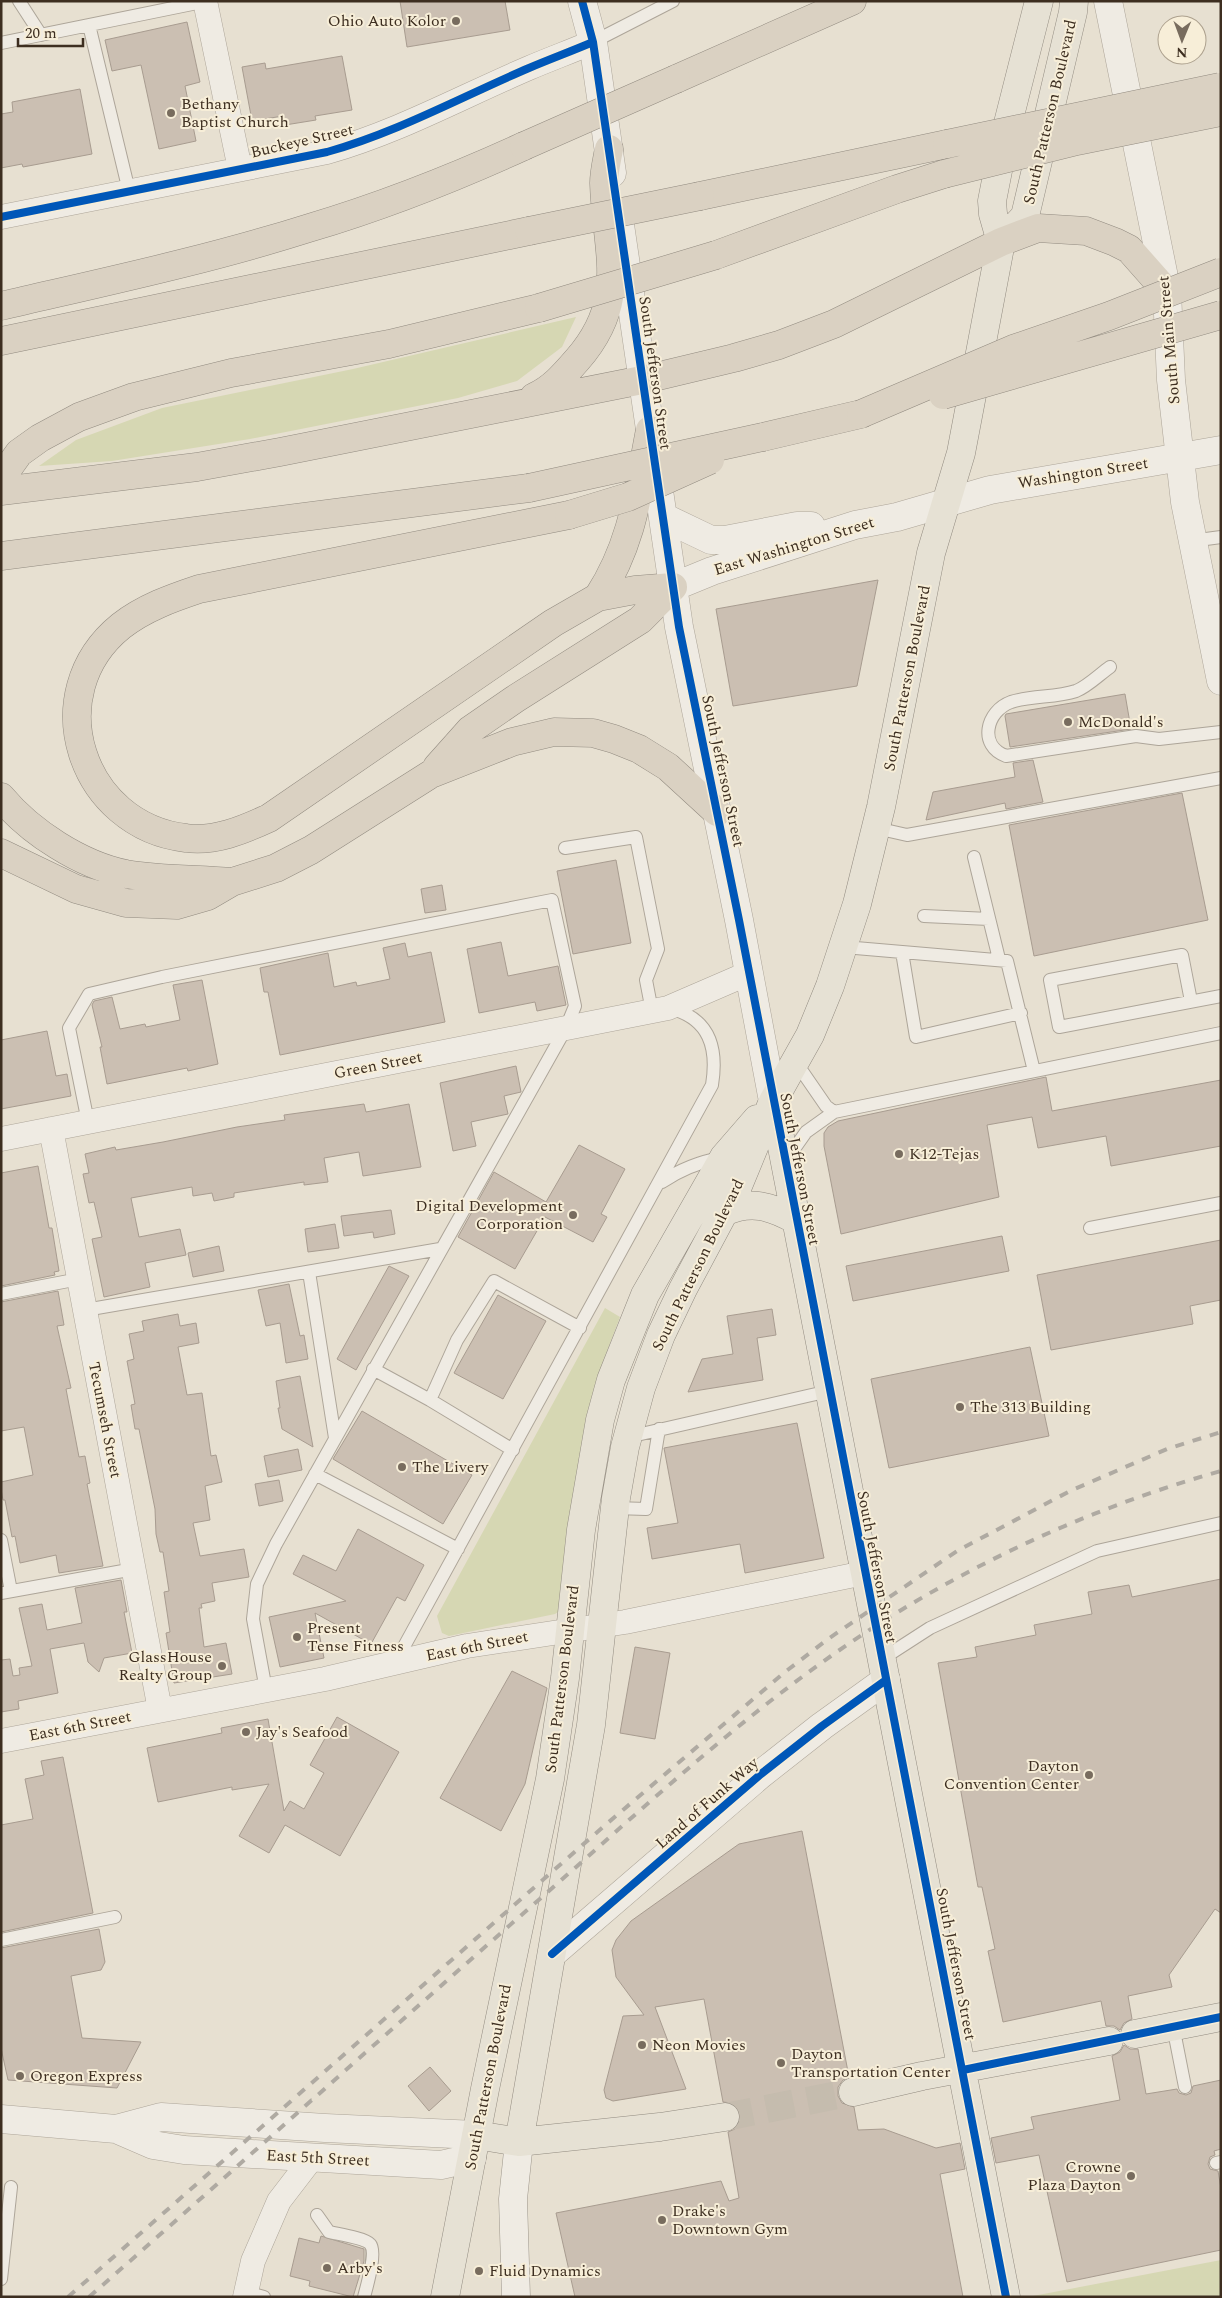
<svg xmlns="http://www.w3.org/2000/svg" width="1222" height="2298" font-family="Spectral,serif">
	<rect width="100%" height="100%" fill="#e7e0d1"/>
	<path fill="#d6d7b3" d="M 576,317 L 562,347 L 517,381 L 458,398 L 250,439 L 112,461 L 39,466 L 76,440 L 162,408 L 353,369 Z
		M 605,1308 L 620,1317 L 602,1365 L 585,1427 L 561,1610 L 555,1614 L 449,1636 L 442,1633 L 437,1616 Z
		M 1221,2260 L 1221,2297 L 1030,2297 L 1033,2296 Z"/>
	<path fill="#cbbfb2" stroke="#a89c90" d="M 400,1 L 505,1 L 510,30 L 407,47 Z
		M 187,22 L 200,82 L 185,86 L 196,141 L 159,149 L 141,65 L 112,71 L 105,40 Z
		M 342,56 L 352,110 L 315,116 L 316,120 L 285,125 L 283,116 L 252,121 L 242,67 L 265,63 L 266,69 Z
		M 80,89 L 92,154 L 23,167 L 22,164 L 1,168 L 1,114 L 13,112 L 12,102 Z
		M 878,580 L 857,686 L 733,706 L 716,609 Z
		M 1125,694 L 1131,729 L 1010,747 L 1005,716 L 1006,714 Z
		M 1033,760 L 1043,802 L 1006,809 L 1005,803 L 926,820 L 933,792 L 1015,777 L 1013,763 Z
		M 1182,793 L 1208,920 L 1034,956 L 1009,825 Z
		M 616,860 L 631,943 L 573,954 L 557,871 Z
		M 442,885 L 446,910 L 425,913 L 421,889 Z
		M 501,942 L 508,976 L 558,966 L 566,1005 L 537,1011 L 535,1002 L 479,1013 L 467,949 Z
		M 405,943 L 408,957 L 431,952 L 445,1022 L 280,1055 L 268,992 L 264,992 L 260,968 L 328,953 L 334,987 L 356,982 L 357,986 L 390,979 L 383,948 Z
		M 202,980 L 218,1064 L 188,1071 L 187,1068 L 107,1084 L 100,1047 L 102,1047 L 92,1005 L 94,1001 L 112,997 L 120,1029 L 145,1024 L 146,1027 L 180,1020 L 173,985 Z
		M 47,1031 L 56,1076 L 67,1074 L 71,1096 L 1,1109 L 1,1040 Z
		M 516,1066 L 521,1092 L 504,1096 L 508,1114 L 471,1122 L 476,1146 L 453,1151 L 440,1083 Z
		M 1046,1077 L 1052,1111 L 1221,1080 L 1221,1146 L 1111,1166 L 1106,1136 L 1038,1148 L 1032,1117 L 987,1125 L 999,1197 L 841,1234 L 824,1146 L 824,1133 L 828,1127 L 838,1121 Z
		M 364,1104 L 366,1112 L 409,1104 L 421,1167 L 363,1176 L 359,1152 L 324,1158 L 328,1182 L 304,1185 L 304,1182 L 234,1193 L 234,1197 L 214,1201 L 212,1193 L 193,1196 L 192,1187 L 131,1198 L 139,1237 L 180,1229 L 186,1255 L 145,1263 L 150,1287 L 104,1297 L 92,1239 L 102,1237 L 94,1202 L 89,1203 L 83,1174 L 89,1173 L 85,1154 L 115,1147 L 116,1150 L 163,1142 L 237,1127 L 285,1120 L 284,1115 Z
		M 579,1145 L 625,1169 L 601,1214 L 607,1217 L 593,1242 L 545,1217 L 515,1269 L 458,1237 L 494,1172 L 546,1202 Z
		M 38,1166 L 49,1228 L 52,1228 L 59,1271 L 54,1272 L 55,1275 L 1,1286 L 1,1173 Z
		M 391,1210 L 395,1234 L 374,1238 L 373,1232 L 344,1236 L 341,1216 Z
		M 335,1224 L 339,1248 L 308,1252 L 305,1229 Z
		M 1002,1236 L 1009,1271 L 853,1301 L 846,1266 Z
		M 1221,1240 L 1221,1300 L 1190,1306 L 1193,1324 L 1051,1350 L 1037,1275 Z
		M 219,1246 L 224,1271 L 193,1277 L 188,1253 Z
		M 389,1266 L 409,1276 L 356,1370 L 337,1359 Z
		M 289,1284 L 300,1336 L 304,1335 L 308,1359 L 286,1363 L 280,1323 L 266,1326 L 258,1290 Z
		M 58,1291 L 64,1325 L 57,1326 L 71,1388 L 66,1389 L 79,1457 L 85,1456 L 90,1483 L 87,1484 L 103,1566 L 59,1573 L 56,1555 L 20,1563 L 15,1536 L 12,1537 L 5,1500 L 3,1500 L 1,1489 L 1,1482 L 33,1475 L 24,1427 L 1,1431 L 1,1302 Z
		M 498,1295 L 546,1321 L 503,1399 L 454,1373 Z
		M 772,1309 L 776,1335 L 757,1338 L 763,1380 L 688,1392 L 702,1359 L 733,1354 L 727,1316 Z
		M 178,1314 L 180,1326 L 196,1323 L 199,1343 L 178,1347 L 187,1395 L 202,1393 L 211,1456 L 216,1455 L 222,1482 L 205,1486 L 210,1520 L 193,1523 L 200,1556 L 244,1549 L 249,1577 L 212,1583 L 215,1601 L 201,1604 L 202,1608 L 199,1608 L 204,1647 L 226,1643 L 232,1674 L 174,1683 L 166,1633 L 170,1632 L 164,1592 L 169,1591 L 163,1552 L 160,1552 L 156,1534 L 155,1509 L 139,1429 L 135,1429 L 131,1405 L 135,1404 L 127,1361 L 134,1359 L 129,1334 L 144,1331 L 142,1321 Z
		M 1030,1347 L 1049,1436 L 889,1468 L 871,1379 Z
		M 300,1376 L 313,1447 L 282,1429 L 278,1408 L 280,1408 L 276,1381 Z
		M 362,1411 L 472,1475 L 443,1524 L 333,1459 Z
		M 797,1423 L 824,1558 L 745,1573 L 740,1544 L 652,1559 L 647,1528 L 678,1523 L 664,1448 Z
		M 298,1449 L 302,1470 L 268,1477 L 264,1456 Z
		M 279,1480 L 283,1501 L 259,1506 L 255,1484 Z
		M 358,1529 L 424,1565 L 405,1601 L 397,1597 L 371,1644 L 315,1613 L 324,1658 L 280,1667 L 269,1617 L 346,1601 L 293,1574 L 303,1555 L 336,1571 Z
		M 1221,1579 L 1221,1913 L 1215,1909 L 1169,1975 L 1172,1987 L 1128,1996 L 1132,2019 L 1124,2023 L 1120,2030 L 1114,2026 L 1106,2026 L 1101,2001 L 1003,2022 L 988,1951 L 995,1949 L 982,1887 L 978,1887 L 938,1663 L 977,1657 L 975,1647 L 1036,1635 L 1034,1625 L 1092,1614 L 1088,1592 L 1129,1585 L 1132,1597 Z
		M 121,1580 L 127,1612 L 124,1612 L 132,1653 L 104,1658 L 99,1672 L 88,1662 L 84,1643 L 50,1649 L 58,1693 L 18,1701 L 19,1709 L 1,1712 L 1,1660 L 10,1659 L 13,1676 L 20,1675 L 19,1668 L 32,1666 L 19,1608 L 42,1604 L 47,1630 L 82,1623 L 75,1588 Z
		M 635,1647 L 670,1653 L 655,1739 L 620,1733 Z
		M 512,1671 L 547,1688 L 525,1784 L 501,1831 L 440,1798 Z
		M 337,1717 L 399,1752 L 340,1856 L 285,1825 L 269,1853 L 239,1836 L 269,1784 L 232,1790 L 232,1787 L 158,1802 L 147,1748 L 222,1733 L 221,1728 L 268,1719 L 284,1811 L 290,1801 L 304,1809 L 324,1773 L 310,1765 Z
		M 63,1757 L 93,1913 L 1,1932 L 1,1825 L 33,1819 L 25,1779 L 44,1775 L 41,1761 Z
		M 802,1831 L 849,2077 L 843,2080 L 838,2087 L 838,2096 L 842,2103 L 854,2107 L 858,2130 L 884,2129 L 936,2148 L 960,2143 L 965,2169 L 940,2174 L 963,2297 L 575,2297 L 556,2213 L 721,2181 L 729,2201 L 739,2198 L 728,2132 L 735,2129 L 739,2123 L 740,2114 L 737,2107 L 731,2103 L 723,2102 L 704,1999 L 655,2007 L 686,2089 L 613,2101 L 606,2098 L 604,2090 L 623,2016 L 644,2015 L 616,1977 L 612,1950 L 616,1940 L 631,1921 L 739,1844 Z
		M 99,1929 L 105,1962 L 101,1970 L 71,1976 L 82,2038 L 141,2042 L 117,2088 L 8,2080 L 1,2048 L 1,1948 Z
		M 1124,2045 L 1130,2049 L 1138,2049 L 1146,2094 L 1177,2089 L 1179,2093 L 1186,2095 L 1191,2093 L 1193,2086 L 1221,2080 L 1221,2149 L 1214,2151 L 1215,2155 L 1210,2157 L 1208,2164 L 1210,2169 L 1218,2171 L 1221,2188 L 1221,2250 L 1067,2282 L 1039,2155 L 996,2163 L 991,2138 L 1034,2129 L 1031,2117 L 1120,2100 L 1112,2056 L 1120,2052 Z
		M 430,2067 L 451,2091 L 429,2111 L 408,2086 Z
		M 321,2236 L 364,2249 L 364,2261 L 353,2297 L 309,2286 L 310,2281 L 290,2276 L 299,2238 L 319,2243 Z"/>
	<g fill="none" stroke-linecap="round" stroke-linejoin="round">
		<path stroke="#c5bcae" stroke-width="28" stroke-dasharray="28 14" stroke-linecap="butt" d="M 725,2117 L 853,2092"/>
		<defs>
			<path id="service" d="M 19,1 L 41,35
				M 89,25 L 129,191
				M 593,42 L 673,1
				M 1,43 L 207,1
				M 1191,541 L 1221,537
				M 1110,667 C 1100,674 1087,687 1076,691 C 1055,698 1032,695 1011,702 C 986,711 978,746 1006,756 L 1136,736 L 1159,739 L 1221,732
				M 876,828 L 907,835 L 1221,778
				M 565,848 L 636,837 L 658,949 L 646,980 L 652,1011
				M 974,857 L 999,959
				M 924,916 L 989,919
				M 844,947 L 1007,961 L 1034,1071
				M 902,952 L 916,1037 L 1021,1013
				M 1191,1001 L 1182,955 L 1050,980 L 1059,1027 L 1221,996
				M 795,1061 L 826,1106 L 834,1112
				M 88,1122 L 69,1028 L 89,994 L 162,977 L 552,900 L 575,1006 L 566,1028 L 276,1544 L 257,1584 L 253,1619 L 266,1690
				M 787,1159 L 806,1132 L 834,1112 L 1221,1033
				M 662,1182 C 681,1169 699,1162 721,1158
				M 1090,1228 L 1221,1203
				M 309,1272 L 335,1438
				M 1,1294 L 79,1279
				M 85,1310 L 440,1249
				M 373,1369 L 430,1400 L 513,1450
				M 430,1400 L 457,1340 L 494,1281 L 580,1328
				M 628,1437 L 829,1391
				M 315,1474 L 458,1549
				M 615,1508 L 646,1509 L 659,1429
				M 1,1540 L 11,1591
				M 1,1593 L 134,1569
				M 882,1659 L 930,1628 L 1097,1551 L 1221,1523
				M 395,1663 L 712,1085 C 718,1048 710,1018 669,1008
				M 1,1940 L 115,1917
				M 1173,2026 L 1185,2087
				M 1216,2163 L 1221,2162
				M 317,2215 L 329,2232 C 337,2234 365,2238 370,2244 C 377,2251 367,2286 364,2297
				M 1,2279 L 11,2187
				M 246,2292 L 264,2297"/>
			<path id="minor" d="M 205,1 L 240,169
				M 1,217 L 327,152 C 398,132 461,97 529,68 C 550,59 572,51 593,42
				M 51,1129 L 160,1710
				M 1,1139 L 668,1008 L 749,973
				M 1,1741 L 325,1679 L 467,1646 L 625,1622 L 864,1573
				M 245,2297 L 253,2261 L 279,2201 L 312,2158"/>
			<path id="tertiary" d="M 582,1 L 593,42 L 612,173
				M 1108,1 L 1167,292 L 1171,380 L 1185,502 L 1221,681
				M 619,218 L 679,627 L 739,920 L 773,1101
				M 663,517 L 711,540 L 725,540 L 797,526 L 811,526
				M 673,587 L 712,571 L 855,525 L 897,517 L 990,490 L 1221,450
				M 552,1954 L 761,1774 L 822,1726 L 886,1680
				M 1,2119 L 116,2129 L 153,2145 L 184,2150 L 441,2165 L 472,2158
				M 116,2129 L 161,2117 L 325,2128 L 476,2135"/>
			<path id="secondary" d="M 516,2297 L 513,2199 L 519,2142"/>
			<path id="primary" d="M 1001,242 L 1025,216 L 1073,12 L 1074,1
				M 773,1101 L 1006,2297
				M 724,1212 C 751,1200 771,1206 796,1220
				M 1135,2034 L 1221,2017
				M 853,2092 L 922,2076 L 1109,2041
				M 476,2135 L 519,2142 L 660,2127 L 725,2117
				M 519,2142 L 591,1725 L 616,1498 L 625,1447 L 641,1388 L 661,1335 L 683,1289 L 738,1186 L 773,1101 L 810,1035 L 830,986 L 857,904 L 881,807 L 931,553 L 961,453 L 1001,242 L 993,214 L 992,201 L 1005,135 L 1039,1
				M 445,2297 L 485,2089 L 550,1779 L 565,1678 L 581,1530 L 600,1420 L 611,1380 L 645,1295 L 724,1157 L 757,1119"/>
			<path id="motorway" d="M 676,79 L 852,1
				M 700,196 L 947,144
				M 716,255 L 897,189 L 944,174
				M 1,306 C 104,282 208,260 309,228 C 383,206 454,178 524,146
				M 1,341 L 529,231
				M 534,397 C 552,389 564,375 577,360 C 630,300 606,252 604,183 C 604,172 607,160 609,149
				M 763,437 L 861,414
				M 1,478 L 19,453 L 40,438 L 79,417 L 134,397 L 231,373 L 389,344 L 539,308
				M 1,491 L 197,467 L 280,452 L 642,380 L 734,358 L 779,345 L 834,324 L 1001,242 L 1038,228 L 1086,231 L 1115,242 L 1129,249 L 1167,292
				M 569,515 L 199,589 C 172,598 144,608 121,626 C 37,694 81,826 186,838 C 215,842 243,830 269,818 L 553,623 L 598,597 L 635,590 L 673,587
				M 1,556 L 529,488
				M 598,597 C 633,543 638,492 650,430
				M 437,767 L 470,730 L 515,699 L 640,620 L 673,587
				M 1,797 C 30,832 81,865 126,874 C 161,880 197,879 232,882
				M 1,853 L 76,889 L 126,903 L 177,905 L 208,896 L 232,882 L 276,868 L 311,850 L 431,774 L 512,742 L 554,732 L 593,733 L 614,739 L 639,749 L 668,767 L 717,812"/>
		</defs>
		<use href="#service" stroke="#ada599" stroke-width="14"/>
		<use href="#minor" stroke="#ada599" stroke-width="25"/>
		<use href="#tertiary" stroke="#ada599" stroke-width="29"/>
		<use href="#secondary" stroke="#9c958a" stroke-width="29"/>
		<use href="#primary" stroke="#928b80" stroke-width="29"/>
		<use href="#motorway" stroke="#928b80" stroke-width="29"/>
		<use href="#service" stroke="#efebe3" stroke-width="12"/>
		<use href="#minor" stroke="#efebe3" stroke-width="24"/>
		<use href="#tertiary" stroke="#efebe3" stroke-width="28"/>
		<use href="#secondary" stroke="#efebe3" stroke-width="28"/>
		<use href="#primary" stroke="#e6e1d4" stroke-width="28"/>
		<use href="#motorway" stroke="#dad1c2" stroke-width="28"/>
		<path stroke="#afaaa2" stroke-width="4" stroke-dasharray="9 9" stroke-linecap="butt" d="M 68,2297 L 603,1827 L 785,1672 L 828,1639 L 957,1551 L 1070,1491 L 1167,1449 L 1221,1432
			M 89,2297 C 235,2169 380,2039 526,1911 C 626,1824 723,1732 831,1656 C 949,1573 1082,1510 1221,1471"/>
		<defs>
			<path id="motorway-bridge" d="M 947,144 L 1220,87
				M 524,146 L 676,79
				M 944,174 L 1077,141 L 1221,112
				M 529,231 L 700,196
				M 539,308 L 716,255
				M 943,395 L 1221,315
				M 861,414 L 1013,349 L 1109,316 L 1221,272
				M 529,488 L 763,437
				M 569,515 L 628,497 L 710,460"/>
		</defs>
		<use href="#motorway-bridge" stroke="#928b80" stroke-width="29" stroke-linecap="butt"/>
		<use href="#motorway-bridge" stroke="#dad1c2" stroke-width="28"/>
		<defs>
			<path id="cycleway" d="M 582,1 L 593,42 L 679,627 L 739,920 L 1006,2297
				M 1,217 L 327,152 C 398,132 461,97 529,68 C 550,59 572,51 593,42
				M 552,1954 L 761,1774 L 822,1726 L 886,1680
				M 963,2070 L 1221,2017"/>
		</defs>
		<use href="#cycleway" stroke="#f7eed8" stroke-width="11"/>
		<use href="#cycleway" stroke="#0057b8" stroke-width="8"/>
	</g>
	<g fill="#786c5e" stroke="#f7eed8" stroke-width="2">
		<circle cx="456" cy="21" r="5"/>
		<circle cx="171" cy="113" r="5"/>
		<circle cx="1068" cy="722" r="5"/>
		<circle cx="899" cy="1154" r="5"/>
		<circle cx="573" cy="1215" r="5"/>
		<circle cx="960" cy="1407" r="5"/>
		<circle cx="402" cy="1467" r="5"/>
		<circle cx="297" cy="1637" r="5"/>
		<circle cx="222" cy="1666" r="5"/>
		<circle cx="246" cy="1732" r="5"/>
		<circle cx="1089" cy="1775" r="5"/>
		<circle cx="642" cy="2045" r="5"/>
		<circle cx="781" cy="2063" r="5"/>
		<circle cx="20" cy="2076" r="5"/>
		<circle cx="1131" cy="2176" r="5"/>
		<circle cx="662" cy="2220" r="5"/>
		<circle cx="327" cy="2268" r="5"/>
		<circle cx="479" cy="2271" r="5"/>
	</g>
	<g text-anchor="middle" dominant-baseline="central" stroke-width="4" stroke-linejoin="round" paint-order="stroke">
		<g font-size="16" fill="#3d2e20" stroke="#f7eed8" text-anchor="start">
			<text x="446" y="21" text-anchor="end">Ohio Auto Kolor</text>
			<text x="181" y="104">Bethany<tspan x="181" dy="18">Baptist Church</tspan></text>
			<text x="1078" y="722">McDonald's</text>
			<text x="909" y="1154">K12-Tejas</text>
			<text x="563" y="1206" text-anchor="end">Digital Development<tspan x="563" dy="18">Corporation</tspan></text>
			<text x="970" y="1407">The 313 Building</text>
			<text x="412" y="1467">The Livery</text>
			<text x="307" y="1628">Present<tspan x="307" dy="18">Tense Fitness</tspan></text>
			<text x="212" y="1657" text-anchor="end">GlassHouse<tspan x="212" dy="18">Realty Group</tspan></text>
			<text x="256" y="1732">Jay's Seafood</text>
			<text x="1079" y="1766" text-anchor="end">Dayton<tspan x="1079" dy="18">Convention Center</tspan></text>
			<text x="652" y="2045">Neon Movies</text>
			<text x="791" y="2054">Dayton<tspan x="791" dy="18">Transportation Center</tspan></text>
			<text x="30" y="2076">Oregon Express</text>
			<text x="1121" y="2167" text-anchor="end">Crowne<tspan x="1121" dy="18">Plaza Dayton</tspan></text>
			<text x="672" y="2211">Drake's<tspan x="672" dy="18">Downtown Gym</tspan></text>
			<text x="337" y="2268">Arby's</text>
			<text x="489" y="2271">Fluid Dynamics</text>
		</g>
		<g font-size="16" fill="#3d2e20" stroke="#f7eed8">
			<text transform="translate(1050 112) rotate(-77)">South Patterson Boulevard</text>
			<text transform="translate(302 141) rotate(-13)">Buckeye Street</text>
			<text transform="translate(1169 340) rotate(-95)">South Main Street</text>
			<text transform="translate(655 373) rotate(82)">South Jefferson Street</text>
			<text transform="translate(1083 473) rotate(-9)">Washington Street</text>
			<text transform="translate(794 546) rotate(-17)">East Washington Street</text>
			<text transform="translate(907 678) rotate(-79)">South Patterson Boulevard</text>
			<text transform="translate(723 771) rotate(78)">South Jefferson Street</text>
			<text transform="translate(378 1065) rotate(-11)">Green Street</text>
			<text transform="translate(800 1169) rotate(79)">South Jefferson Street</text>
			<text transform="translate(698 1265) rotate(-64)">South Patterson Boulevard</text>
			<text transform="translate(105 1420) rotate(79)">Tecumseh Street</text>
			<text transform="translate(877 1567) rotate(79)">South Jefferson Street</text>
			<text transform="translate(477 1646) rotate(-11)">East 6th Street</text>
			<text transform="translate(562 1679) rotate(-83)">South Patterson Boulevard</text>
			<text transform="translate(80 1726) rotate(-11)">East 6th Street</text>
			<text transform="translate(707 1803) rotate(-41)">Land of Funk Way</text>
			<text transform="translate(956 1964) rotate(79)">South Jefferson Street</text>
			<text transform="translate(488 2077) rotate(-79)">South Patterson Boulevard</text>
			<text transform="translate(318 2158) rotate(3)">East 5th Street</text>
		</g>
	</g>
	<rect width="1222" height="2298" fill="none" stroke="#3d2e20" stroke-width="5"/>
	<g transform="translate(1182 40) rotate(181)"><circle r="24" fill="#f7eed8" stroke="#ada18e"/>
	<path d="M0-4L9 19L0 12L-9 19Z" fill="#786c5e"/>
	<text y="-8" font-size="14" font-weight="bold" text-anchor="middle" fill="#3d2e20">N</text>
	</g>
	<path d="M18 38v8h65v-8" fill="none" stroke="#3d2e20" stroke-width="2.5"/>
	<text x="25" y="38" font-size="15" fill="#3d2e20" stroke="#f7eed8" stroke-width="4" paint-order="stroke">20 m</text>
</svg>
